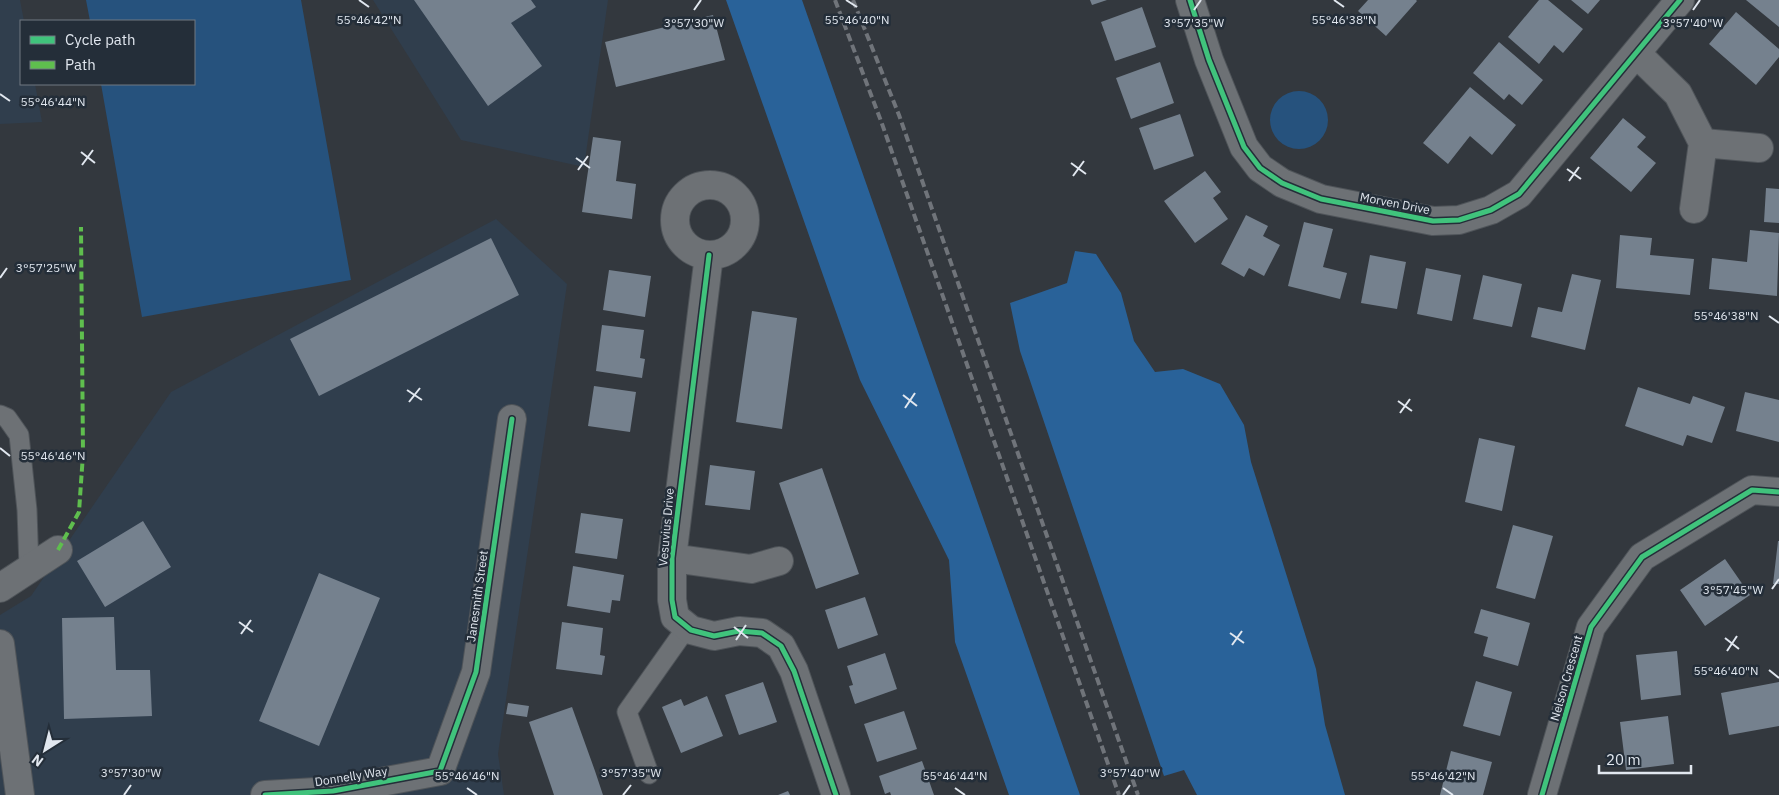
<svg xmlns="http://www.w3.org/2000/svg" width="1779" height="795" font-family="'IBM Plex Sans',sans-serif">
	<rect width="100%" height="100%" fill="#33383e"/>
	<path fill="#303e4d" d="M 0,0 L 20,0 L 24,21 L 21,21 L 21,84 L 35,84 L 42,122 L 0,124 Z
		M 373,0 L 608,0 L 584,167 L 461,140 Z
		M 496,219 L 567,284 L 498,754 L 504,795 L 0,795 L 0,615 L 31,596 L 171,392 Z"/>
	<path fill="#26527d" d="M 86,0 L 301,0 L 351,280 L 142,317 L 101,84 L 194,84 L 194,21 L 90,21 Z
		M1270 120a29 29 0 1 1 58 0a29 29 0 1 1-58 0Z"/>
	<path fill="#296299" d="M 726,0 L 802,0 L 1080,795 L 1009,795 L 955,642 L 949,560 L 860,380 Z
		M 1075,251 L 1096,254 L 1121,293 L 1134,341 L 1155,372 L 1183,369 L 1220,384 L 1244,425 L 1251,462 L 1316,669 L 1325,725 L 1345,795 L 1197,795 L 1184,770 L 1164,776 L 1020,351 L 1010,303 L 1067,283 Z"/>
	<path fill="#75818e" d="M 414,0 L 531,0 L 536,7 L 511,23 L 542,66 L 488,106 Z
		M 1090,0 L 1107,0 L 1092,5 Z
		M 1368,0 L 1416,0 L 1417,1 L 1386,36 L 1358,11 Z
		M 1539,0 L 1548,0 L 1583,29 L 1563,53 L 1554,45 L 1539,64 L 1508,37 Z
		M 1571,0 L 1600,0 L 1588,14 Z
		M 1746,0 L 1779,0 L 1779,27 Z
		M 1142,7 L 1156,47 L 1115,61 L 1101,22 Z
		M 1736,12 L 1779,49 L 1779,57 L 1756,85 L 1709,44 Z
		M 713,15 L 725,60 L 616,87 L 605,42 Z
		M 1499,42 L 1543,80 L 1522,105 L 1509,94 L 1504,100 L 1473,73 Z
		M 1160,62 L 1174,103 L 1131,119 L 1116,78 Z
		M 1470,87 L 1516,125 L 1492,155 L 1470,136 L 1448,164 L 1423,143 Z
		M 1180,114 L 1194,156 L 1154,170 L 1139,128 Z
		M 1623,118 L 1646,137 L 1637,147 L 1656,163 L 1631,192 L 1590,158 Z
		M 593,137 L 621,141 L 616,181 L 636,184 L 632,219 L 582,212 Z
		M 1205,171 L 1221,192 L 1213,198 L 1228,219 L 1195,243 L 1164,201 Z
		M 1766,188 L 1779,189 L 1779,223 L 1764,222 Z
		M 1246,215 L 1268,226 L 1263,236 L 1280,245 L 1264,276 L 1249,268 L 1244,277 L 1221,264 Z
		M 1304,222 L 1333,229 L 1323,267 L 1347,273 L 1340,299 L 1288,286 Z
		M 1750,230 L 1779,233 L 1777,296 L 1709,289 L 1712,258 L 1747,262 Z
		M 1620,235 L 1652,238 L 1650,255 L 1694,259 L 1690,295 L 1616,288 Z
		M 491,238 L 519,295 L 319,396 L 290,339 Z
		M 1370,255 L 1406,262 L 1397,309 L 1361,303 Z
		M 1426,268 L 1461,275 L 1452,321 L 1417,314 Z
		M 609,270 L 651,276 L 645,317 L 603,310 Z
		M 1572,274 L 1601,280 L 1585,350 L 1531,337 L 1538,307 L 1562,312 Z
		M 1483,275 L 1522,284 L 1512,327 L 1473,319 Z
		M 752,311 L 797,318 L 782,429 L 736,422 Z
		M 602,325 L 644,330 L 640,358 L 645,359 L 642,378 L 596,371 Z
		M 594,386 L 636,392 L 630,432 L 588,426 Z
		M 1638,387 L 1690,404 L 1693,396 L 1725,407 L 1712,443 L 1687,435 L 1683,446 L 1625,426 Z
		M 1745,392 L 1779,400 L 1779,442 L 1736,431 Z
		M 1479,438 L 1515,446 L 1502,511 L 1465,502 Z
		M 710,465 L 755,471 L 750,510 L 705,505 Z
		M 822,468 L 859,574 L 816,589 L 779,483 Z
		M 581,513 L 623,519 L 617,559 L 575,553 Z
		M 143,521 L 171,567 L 105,607 L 77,561 Z
		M 1513,525 L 1553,536 L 1535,599 L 1496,588 Z
		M 1778,541 L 1779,541 L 1779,584 L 1773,584 Z
		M 1725,559 L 1750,595 L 1705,626 L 1680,590 Z
		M 573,566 L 624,575 L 620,601 L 612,600 L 610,613 L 567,606 Z
		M 319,573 L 380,598 L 319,746 L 259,721 Z
		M 865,597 L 878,635 L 838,649 L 825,610 Z
		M 1481,609 L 1530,623 L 1518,666 L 1483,656 L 1488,637 L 1474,633 Z
		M 114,617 L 116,670 L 150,670 L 152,716 L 64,719 L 62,618 Z
		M 562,622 L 603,628 L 600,655 L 605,656 L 602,675 L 556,669 Z
		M 1677,651 L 1681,695 L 1641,700 L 1636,655 Z
		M 885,653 L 897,689 L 855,704 L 849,686 L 853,685 L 847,666 Z
		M 1476,681 L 1512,692 L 1500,736 L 1463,726 Z
		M 763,682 L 777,722 L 739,735 L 725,695 Z
		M 1779,682 L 1779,726 L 1729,735 L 1721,693 Z
		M 707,696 L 723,736 L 681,753 L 662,707 L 681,699 L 684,706 Z
		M 508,703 L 529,706 L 527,717 L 506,714 Z
		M 572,707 L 595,771 L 603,795 L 554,795 L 551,786 L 529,722 Z
		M 904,711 L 917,749 L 877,762 L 864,724 Z
		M 1668,716 L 1674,764 L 1626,770 L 1620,722 Z
		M 1451,751 L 1492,762 L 1483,795 L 1440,795 Z
		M 922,761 L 934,795 L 891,795 L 890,792 L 885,794 L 879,776 Z
		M 788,791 L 790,795 L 778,795 Z"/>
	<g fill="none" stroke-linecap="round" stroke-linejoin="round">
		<defs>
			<path id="service" d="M 0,415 L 7,418 L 19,435 L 27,510 L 29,568
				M 649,774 L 627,712 L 687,627"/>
			<path id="minor" d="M 1190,0 L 1209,60 L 1244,147 L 1260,168 L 1282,183 L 1321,199 L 1433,221 L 1459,220 L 1491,210 L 1519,194 L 1680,0
				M 1636,53 L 1678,94 L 1703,143 L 1694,209
				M 1703,143 L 1759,148
				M675 220a35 35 0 1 1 70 0a35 35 0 1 1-70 0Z
				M 709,255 L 672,558 L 672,600 L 675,617 L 691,630 L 714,636 L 739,631 L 762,633 L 781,646 L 794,671 L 836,795
				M 672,558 L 751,569 L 779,561
				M 0,588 L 58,550
				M 0,644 L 20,795
				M 265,795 L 333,791 L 440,771 L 476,672 L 512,419
				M 1542,795 L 1591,627 L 1642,557 L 1752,490 L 1779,492"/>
		</defs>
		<use href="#service" stroke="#4f5459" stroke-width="21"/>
		<use href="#minor" stroke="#4f5459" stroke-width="30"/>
		<use href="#service" stroke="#6d7175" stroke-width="19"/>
		<use href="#minor" stroke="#6d7175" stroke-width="28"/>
		<path stroke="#70747a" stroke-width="4" stroke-dasharray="8 4" stroke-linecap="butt" d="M 835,0 L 881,121 L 1119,795
			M 853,0 L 899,115 L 1138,795"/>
		<path stroke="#5fbe4e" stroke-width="4" stroke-dasharray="8 4" stroke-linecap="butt" d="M 58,550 L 79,512 L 83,454 L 81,227"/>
		<defs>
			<path id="cycleway" d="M 1190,0 L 1209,60 L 1244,147 L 1260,168 L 1282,183 L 1321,199 L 1433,221 L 1459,220 L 1491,210 L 1519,194 L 1680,0
				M 709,255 L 672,558 L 672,600 L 675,617 L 691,630 L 714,636 L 739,631 L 762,633 L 781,646 L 794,671 L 836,795
				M 265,795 L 333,791 L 440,771 L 476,672 L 512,419
				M 1542,795 L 1591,627 L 1642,557 L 1752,490 L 1779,492"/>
		</defs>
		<use href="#cycleway" stroke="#242e39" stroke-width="8"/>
		<use href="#cycleway" stroke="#40c37c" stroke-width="5"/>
	</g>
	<path fill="none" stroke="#e1e7ef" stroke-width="2" d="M 359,0 L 369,7M 846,0 L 857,7M 1334,0 L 1344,7M 694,10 L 701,0M 1194,10 L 1201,0M 1693,10 L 1700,0M 0,94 L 10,101M 81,152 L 95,163M 576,158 L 590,168M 1071,163 L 1086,174M 82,165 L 93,150M 1567,169 L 1581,179M 578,170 L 588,156M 1073,176 L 1084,161M 1569,181 L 1579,167M 0,278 L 7,268M 1769,316 L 1779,323M 407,390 L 422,400M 903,395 L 917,406M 1398,401 L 1412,411M 409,402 L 420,388M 905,408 L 915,393M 1400,413 L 1410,399M 0,448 L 10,456M 1772,589 L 1779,579M 239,622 L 253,632M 734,627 L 748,638M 1230,633 L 1244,643M 241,634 L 251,620M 1725,638 L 1739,649M 736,640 L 746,625M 1232,645 L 1242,631M 1727,651 L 1737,636M 1769,670 L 1779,678M 467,788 L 477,795M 955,788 L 965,795M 1443,788 L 1453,795M 124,795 L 131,785M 623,795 L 631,785M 1123,795 L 1130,785"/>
	<g text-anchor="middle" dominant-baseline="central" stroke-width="5" stroke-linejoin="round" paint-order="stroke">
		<g font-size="12" fill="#e1e7ef" stroke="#242e39">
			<text transform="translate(1395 203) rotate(11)">Morven Drive</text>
			<text transform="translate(666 527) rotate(-85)">Vesuvius Drive</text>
			<text transform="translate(477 596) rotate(-82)">Janesmith Street</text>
			<text transform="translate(1566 678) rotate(-74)">Nelson Crescent</text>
			<text transform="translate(351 776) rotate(-9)">Donnelly Way</text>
		</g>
	</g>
	<g font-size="12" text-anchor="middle" fill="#e1e7ef" stroke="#242e39" stroke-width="5" stroke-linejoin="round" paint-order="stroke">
		<text x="369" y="24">55°46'42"N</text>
		<text x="857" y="24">55°46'40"N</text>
		<text x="1344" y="24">55°46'38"N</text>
		<text x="694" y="27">3°57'30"W</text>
		<text x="1194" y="27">3°57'35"W</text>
		<text x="1693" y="27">3°57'40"W</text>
		<text x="53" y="106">55°46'44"N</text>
		<text x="46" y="272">3°57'25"W</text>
		<text x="1726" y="320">55°46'38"N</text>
		<text x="53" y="460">55°46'46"N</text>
		<text x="1733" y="594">3°57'45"W</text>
		<text x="1726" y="675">55°46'40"N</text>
		<text x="131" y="777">3°57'30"W</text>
		<text x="631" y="777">3°57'35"W</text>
		<text x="1130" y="777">3°57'40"W</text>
		<text x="467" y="780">55°46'46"N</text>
		<text x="955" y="780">55°46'44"N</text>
		<text x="1443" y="780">55°46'42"N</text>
	</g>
	<rect x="20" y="20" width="175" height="65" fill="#242e39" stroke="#707882"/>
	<rect x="30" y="36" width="25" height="8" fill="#40c37c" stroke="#707882"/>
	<text x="65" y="45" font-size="15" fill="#e1e7ef">Cycle path</text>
	<rect x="30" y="61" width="25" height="8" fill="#5fbe4e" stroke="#707882"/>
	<text x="65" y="70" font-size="15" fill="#e1e7ef">Path</text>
	<g transform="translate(45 750) rotate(216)" stroke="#242e39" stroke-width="4" paint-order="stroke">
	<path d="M0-4L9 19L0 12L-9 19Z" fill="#e1e7ef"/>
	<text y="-8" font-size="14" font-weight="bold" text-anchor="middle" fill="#e1e7ef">N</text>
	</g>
	<path d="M1599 765v8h92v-8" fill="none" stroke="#e1e7ef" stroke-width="2.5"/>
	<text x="1606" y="765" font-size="15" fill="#e1e7ef" stroke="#242e39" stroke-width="4" paint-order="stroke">20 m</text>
</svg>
